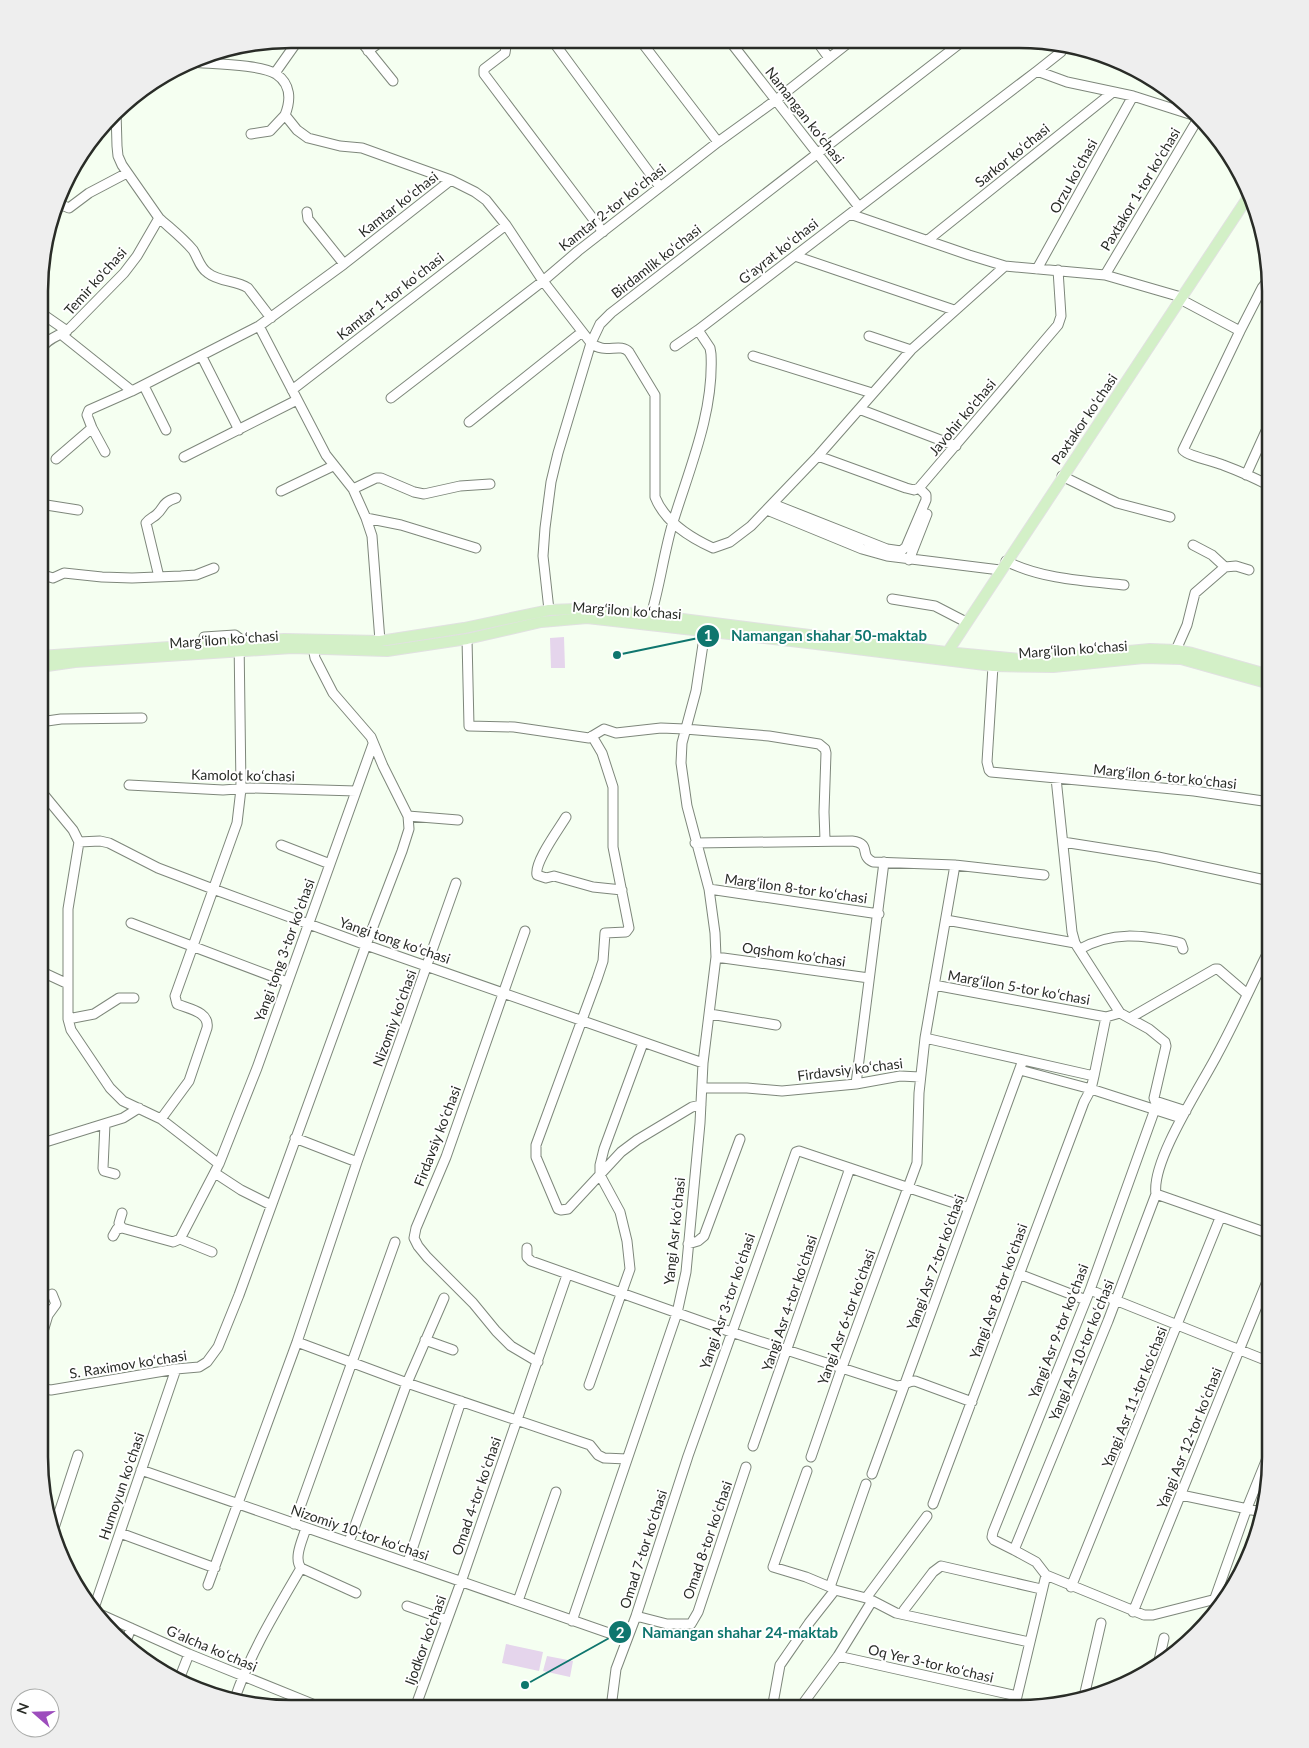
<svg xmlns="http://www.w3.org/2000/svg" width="1309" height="1748" font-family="Lato,sans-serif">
	<rect width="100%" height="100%" fill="#f5fff1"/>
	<path fill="#e5d5ec" d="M 564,637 L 565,668 L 551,668 L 550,638 Z
		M 506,1644 L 543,1652 L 539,1671 L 502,1663 Z
		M 547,1656 L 573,1661 L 570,1677 L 543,1671 Z"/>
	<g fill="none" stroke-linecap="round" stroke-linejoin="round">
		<defs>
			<path id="minor" d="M 359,39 L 393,81
				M 503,39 L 506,46 L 505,53 L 484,69 L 484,74 L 603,232
				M 552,40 L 660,187
				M 640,40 L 718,142
				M 729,40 L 859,207
				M 816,40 L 829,58
				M 368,51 L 384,39
				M 191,62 C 211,64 260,64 276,74 C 291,84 291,100 285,115 L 297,130 L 308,138 L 340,146 L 362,148 L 451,180
				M 1037,71 L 1067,82 L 1133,96 L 1199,117
				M 275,73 L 299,39
				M 251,134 L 270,131 L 285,115
				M 59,204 L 69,208 L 89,193 L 127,173
				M 307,212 L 308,219 L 344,264
				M 850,214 L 969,255 L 1005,266 L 1105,275 L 1181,297
				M 159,218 C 170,228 183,238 193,250 C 198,258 200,268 208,273 C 219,282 236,280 248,288 L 271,318
				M 928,240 L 1113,92
				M 795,256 L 954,310
				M 1037,269 L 1133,96
				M 1105,275 L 1199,117
				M 1269,279 L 1262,288 L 1240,331 L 1183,450 C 1188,456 1214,461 1223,465 C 1239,471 1255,478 1270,486
				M 1180,299 L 1240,331
				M 41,313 L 67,331
				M 259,326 L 326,455 L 353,489 L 366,518 L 372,536 L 380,641
				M 62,335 L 132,391 L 259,326 L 344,264 L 451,180 L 475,192 L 486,200 L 506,225 L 543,281 L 591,343 C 605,355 620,342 629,352 L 655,395 L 655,497 C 665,522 689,537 713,548 L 730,542 L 751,526 L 818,456 L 911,350 L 1005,266
				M 869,336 L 911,350
				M 675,346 L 698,330
				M 41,349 C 48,337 61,336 71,327 L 124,273 L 137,256 L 159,218 L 122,165 L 118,156 L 117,146 L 116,111
				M 753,356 L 872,393
				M 202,357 L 239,430
				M 144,386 L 166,430
				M 292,390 L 506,225
				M 391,398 L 543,281 L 578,251 L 718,142 L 776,100 L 852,40
				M 859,409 L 956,446
				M 469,422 L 582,332
				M 92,428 L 105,452
				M 818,456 L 906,488 L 914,490 L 919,488 L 1058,325 L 1061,316 L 1058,270
				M 184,457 L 297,400
				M 56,459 L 92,428 L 87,415 L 89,410 L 132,391
				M 1246,475 L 1270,422
				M 1062,476 L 1117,503 L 1170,517
				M 353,489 L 376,478 L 381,478 L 414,492 L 424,494 L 460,486 L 490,484
				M 281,491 L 333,466
				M 40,504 L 78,510
				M 773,504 L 887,549 L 901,551 L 906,547 L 926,500 L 926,495 L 919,488
				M 767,510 L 862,549 L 887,556 L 1000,570
				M 366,518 L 401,525 L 476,548
				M 1193,545 L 1212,555 L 1225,567
				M 909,560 L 927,514
				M 1006,561 C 1041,579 1085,581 1124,585
				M 40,574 L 53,578 L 64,573 L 102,577 L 132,578 L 181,576 L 196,575 L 214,568
				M 159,577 L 146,523 C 149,519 152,518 156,515 C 165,507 161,503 176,498
				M 892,599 L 935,606 L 966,622
				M 549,610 L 543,556 L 545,528 L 551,482 L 558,453 L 591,343 L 600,324 L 611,313 L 963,41
				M 651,615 C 660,585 664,552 673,522 C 690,467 714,412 711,354 L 710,348 L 698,330 L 1037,71 L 1061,52 L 1064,44
				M 467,639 L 469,726 L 514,727 L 589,738 L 604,729 L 616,733 L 661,728 L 685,729 L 769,736 L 819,744 L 825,749 L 826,753 L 824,812 L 825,840
				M 1176,650 L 1187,625 L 1195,593 L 1225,567 L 1236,566 L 1249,570
				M 993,666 L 987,762 L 989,770 L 991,772 L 1194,791 L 1270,802
				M 40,722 L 61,719 L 142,718
				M 592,736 L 602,753 L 613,787 L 613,847 L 629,928 L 626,932 L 605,933 L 603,961 L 597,979 L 536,1145 L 536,1157 L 558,1209 L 561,1210 L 568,1209 L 621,1152 L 637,1140 L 692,1107 L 701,1105
				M 1056,778 L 1072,932 L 1075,943 L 1120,1013 L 1149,1029 L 1165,1042 L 1166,1046 L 1154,1098 L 1155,1101 L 1186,1111
				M 129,785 L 223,790 L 250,788 L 356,791
				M 40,790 L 73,830 L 79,842 L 68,909 L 68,1019 L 71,1030 L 110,1088 L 123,1101 L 161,1119 L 219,1164
				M 408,816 L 458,820
				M 566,817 C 559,829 534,862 537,875 L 546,878 L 554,876 L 593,887 L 622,890
				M 79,842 L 100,841 L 109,843 L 158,868 L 213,889 L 366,945 L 703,1063
				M 1063,842 L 1158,857 L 1270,881
				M 695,843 L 852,841 C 873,844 858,855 873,862 L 955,865 L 1044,875
				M 281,845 L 330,864
				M 709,889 L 879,914
				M 946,920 L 1075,943
				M 131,923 L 287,982
				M 525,931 L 446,1157 L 416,1228 L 414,1238 L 418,1246 L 427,1257 L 473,1303 L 496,1331 L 511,1346 L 538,1362
				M 1080,949 C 1113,931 1141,935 1177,942 L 1181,943 L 1183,949
				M 716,957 L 869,978
				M 40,971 L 68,984
				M 934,985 L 1106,1017 L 1120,1013
				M 710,1014 L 776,1025
				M 1130,1018 L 1215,969 L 1218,969 L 1247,994
				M 68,1019 L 94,1014 L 119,998 L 134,998
				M 925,1038 L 1094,1076
				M 1020,1070 L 1091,1089 L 1181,1118
				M 856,1084 L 884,862
				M 702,1088 L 747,1088 L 782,1091 L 856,1084 L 900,1076 L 920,1077
				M 161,1119 L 189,1081 L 207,1028 C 210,1012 189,1009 177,1004 L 175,996 L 237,823 L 241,789 L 239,638 L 235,635 L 204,637 L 204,646
				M 105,1124 L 103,1168 L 104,1171 L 115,1174
				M 295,1138 L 357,1162
				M 39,1144 L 123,1118 L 139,1108
				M 215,1173 L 241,1190 L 271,1205
				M 1156,1194 L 1270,1234
				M 122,1213 L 119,1223 L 122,1228
				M 113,1236 L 117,1229 L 122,1228 L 173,1242 L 180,1239 L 219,1164 L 257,1068 L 373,744
				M 180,1239 L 212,1252
				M 688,1244 L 698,1241 L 704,1236 L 740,1139
				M 527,1248 L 527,1257 L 531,1261 L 731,1332 L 897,1386 C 903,1386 908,1381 915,1381 L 972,1402
				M 1019,1274 L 1086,1300
				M 1090,1290 L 1270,1362
				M 425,1340 L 453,1350
				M 297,1342 L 407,1383 L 590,1445 L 598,1455 L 604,1458 L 627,1459
				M 39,1345 L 48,1315 L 56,1304 L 52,1294
				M 589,1385 L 630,1269 L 627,1241 L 620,1212 L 600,1175 L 600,1165 L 604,1149 L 643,1043
				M 39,1386 L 44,1389 L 51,1390 L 176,1369 L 199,1367 L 207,1362 L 218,1347 L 239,1295 L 366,945 L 402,851 L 409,829 L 408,816 L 383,766 L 371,737 L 333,693 L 315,658 L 313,647
				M 753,1446 L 850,1168
				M 811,1457 L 840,1373 L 917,1163 L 919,1093 L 925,1038 L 955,865
				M 141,1470 L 626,1639
				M 807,1471 L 773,1567 L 806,1577 L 830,1587
				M 872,1474 L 1023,1060
				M 1181,1495 L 1262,1512
				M 933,1504 L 1084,1102 L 1091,1089 L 1094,1076 L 1106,1017
				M 294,1524 L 395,1242
				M 120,1533 L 215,1568
				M 52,1534 L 78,1455
				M 349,1542 L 407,1383 L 444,1298
				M 1014,1550 L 994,1540 L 992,1537 L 993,1532 L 1090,1290 L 1155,1109
				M 408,1562 L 461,1401
				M 301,1568 C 293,1558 303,1539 306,1528
				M 208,1585 L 297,1342 L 357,1162 L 456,883
				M 1071,1587 L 1220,1218
				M 835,1590 L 866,1598 L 927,1516
				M 1228,1596 L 1153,1615 L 1144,1615 L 1046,1575 L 1036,1562 L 1014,1550 L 1108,1321 L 1156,1194 C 1151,1161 1201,1086 1217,1055 C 1236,1020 1252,984 1270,948
				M 1215,1598 L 1247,1508 L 1270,1451
				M 869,1599 L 896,1613 L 905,1615
				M 518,1601 L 556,1492
				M 407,1606 L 447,1620
				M 93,1611 L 176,1369
				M 93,1611 L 189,1654 L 320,1707
				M 1133,1612 L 1270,1274
				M 636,1616 L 667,1624 L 691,1624 L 698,1612 L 746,1467
				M 572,1621 L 677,1313 L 686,1272 L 700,1123 L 703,1063 L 716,957 L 715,933 L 709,889 L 687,806 L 681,763 L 682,743 L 696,691 L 705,631
				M 1029,1642 L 905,1615 L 904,1610 L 933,1572 L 941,1566 L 1041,1589
				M 125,1644 L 131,1628
				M 838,1656 L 1017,1696
				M 1158,1665 L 1164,1638
				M 178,1682 L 189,1654
				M 234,1701 C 250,1653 276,1611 301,1568 L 356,1593
				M 1083,1701 L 1101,1623
				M 801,1706 L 813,1709
				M 415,1708 L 461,1582 L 567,1275
				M 611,1708 L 616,1669 L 636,1616 L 688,1456 L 796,1152 L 799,1151 L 969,1208
				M 772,1709 L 780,1665 L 809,1623 L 835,1590 L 830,1587 L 866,1484
				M 799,1709 L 838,1656 L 872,1601
				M 1014,1709 L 1046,1575"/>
			<path id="major" d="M 40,656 L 284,639 L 380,641 L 464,628 L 549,610 L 577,609 L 651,615 L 946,652 L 1021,659 L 1043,659 L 1150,649 L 1176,650 L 1192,653 L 1270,675
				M 945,656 L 1250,194
				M 40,667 L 75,662 L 292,648 L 387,651 L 467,639 L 541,622 L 587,618 L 808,643 L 993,666 L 1053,667 L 1144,658 L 1181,659 L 1270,684"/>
		</defs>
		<use href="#minor" stroke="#7e877b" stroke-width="11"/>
		<use href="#major" stroke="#e1e1e1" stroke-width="12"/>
		<use href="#minor" stroke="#fff" stroke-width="9"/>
		<use href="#major" stroke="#d3f0c7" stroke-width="10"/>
	</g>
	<g text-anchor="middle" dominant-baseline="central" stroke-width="4" stroke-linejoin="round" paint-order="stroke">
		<g font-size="14" fill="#292c27" stroke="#fff">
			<text transform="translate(805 115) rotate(52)">Namangan koʻchasi</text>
			<text transform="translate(1012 155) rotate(-39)">Sarkor koʻchasi</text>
			<text transform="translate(1073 176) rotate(-61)">Orzu koʻchasi</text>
			<text transform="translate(1140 189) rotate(-59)">Paxtakor 1-tor koʻchasi</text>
			<text transform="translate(398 204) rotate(-38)">Kamtar koʻchasi</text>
			<text transform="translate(612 207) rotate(-38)">Kamtar 2-tor koʻchasi</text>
			<text transform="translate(778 251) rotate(-38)">Gʻayrat koʻchasi</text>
			<text transform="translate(656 261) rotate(-38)">Birdamlik koʻchasi</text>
			<text transform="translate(95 281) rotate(-48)">Temir ko'chasi</text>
			<text transform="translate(390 296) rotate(-38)">Kamtar 1-tor koʻchasi</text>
			<text transform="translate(962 417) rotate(-50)">Javohir ko'chasi</text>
			<text transform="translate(1084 419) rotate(-56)">Paxtakor koʻchasi</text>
			<text transform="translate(627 610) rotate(4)">Margʻilon koʻchasi</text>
			<text transform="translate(224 639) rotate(-4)">Margʻilon koʻchasi</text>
			<text transform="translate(1073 649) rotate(-4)">Margʻilon koʻchasi</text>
			<text transform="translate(243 775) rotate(1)">Kamolot koʻchasi</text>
			<text transform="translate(1165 776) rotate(6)">Margʻilon 6-tor koʻchasi</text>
			<text transform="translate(796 888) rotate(8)">Margʻilon 8-tor koʻchasi</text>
			<text transform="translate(395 940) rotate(19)">Yangi tong koʻchasi</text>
			<text transform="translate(284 950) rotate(-70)">Yangi tong 3-tor koʻchasi</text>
			<text transform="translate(794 954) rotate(8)">Oqshom koʻchasi</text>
			<text transform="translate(1019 987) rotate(10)">Margʻilon 5-tor koʻchasi</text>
			<text transform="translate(394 1018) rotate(-70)">Nizomiy koʻchasi</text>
			<text transform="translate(850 1069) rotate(-7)">Firdavsiy koʻchasi</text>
			<text transform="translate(437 1136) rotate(-69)">Firdavsiy koʻchasi</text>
			<text transform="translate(674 1231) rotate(-84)">Yangi Asr koʻchasi</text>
			<text transform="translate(935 1262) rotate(-70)">Yangi Asr 7-tor koʻchasi</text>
			<text transform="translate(998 1291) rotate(-70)">Yangi Asr 8-tor koʻchasi</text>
			<text transform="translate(727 1301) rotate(-71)">Yangi Asr 3-tor koʻchasi</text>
			<text transform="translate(789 1303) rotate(-71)">Yangi Asr 4-tor koʻchasi</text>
			<text transform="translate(846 1317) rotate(-70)">Yangi Asr 6-tor koʻchasi</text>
			<text transform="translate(1058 1331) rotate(-69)">Yangi Asr 9-tor koʻchasi</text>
			<text transform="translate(1081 1350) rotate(-68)">Yangi Asr 10-tor koʻchasi</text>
			<text transform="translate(128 1364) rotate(-9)">S. Raximov koʻchasi</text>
			<text transform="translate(1134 1397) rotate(-68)">Yangi Asr 11-tor koʻchasi</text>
			<text transform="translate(1189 1438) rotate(-68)">Yangi Asr 12-tor koʻchasi</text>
			<text transform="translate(121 1486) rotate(-71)">Humoyun koʻchasi</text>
			<text transform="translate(476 1496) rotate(-71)">Omad 4-tor koʻchasi</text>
			<text transform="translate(360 1532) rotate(19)">Nizomiy 10-tor koʻchasi</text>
			<text transform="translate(707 1540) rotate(-71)">Omad 8-tor koʻchasi</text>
			<text transform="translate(643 1549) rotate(-72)">Omad 7-tor koʻchasi</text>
			<text transform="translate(425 1640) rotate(-70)">Ijodkor koʻchasi</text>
			<text transform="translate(212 1648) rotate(23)">Gʻalcha koʻchasi</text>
			<text transform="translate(931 1663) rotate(13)">Oq Yer 3-tor koʻchasi</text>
		</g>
	</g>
	<path d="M0 0H1309V1748H0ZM291 48H1019A243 243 0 0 1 1262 291V1457A243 243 0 0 1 1019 1700H291A243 243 0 0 1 48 1457V291A243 243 0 0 1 291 48Z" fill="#eee" fill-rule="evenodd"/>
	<path fill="none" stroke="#292c27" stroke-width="2.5" d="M291 48H1019A243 243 0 0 1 1262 291V1457A243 243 0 0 1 1019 1700H291A243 243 0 0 1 48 1457V291A243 243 0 0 1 291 48Z"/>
	<path fill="none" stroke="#0f766e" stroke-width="2" d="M617 655L708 636M525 1685L620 1632"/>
	<g fill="#0f766e" stroke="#fff" stroke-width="2">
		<circle cx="617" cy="655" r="5"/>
		<circle cx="525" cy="1685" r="5"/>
		<circle cx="708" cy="636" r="12"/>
		<circle cx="620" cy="1632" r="12"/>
	</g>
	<g font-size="15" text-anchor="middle" font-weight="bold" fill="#fff">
		<text x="708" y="641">1</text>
		<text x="620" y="1638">2</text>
	</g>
	<g font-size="15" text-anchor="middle" font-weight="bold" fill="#0f766e" stroke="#fff" stroke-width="4" stroke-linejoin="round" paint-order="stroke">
		<text x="829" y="641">Namangan shahar 50-maktab</text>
		<text x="740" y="1638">Namangan shahar 24-maktab</text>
	</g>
	<g transform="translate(35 1713) rotate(290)"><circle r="24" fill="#ffffff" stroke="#a9aba9"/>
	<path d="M0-4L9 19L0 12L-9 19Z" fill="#9d4dbd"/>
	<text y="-8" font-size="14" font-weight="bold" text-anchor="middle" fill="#292c27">N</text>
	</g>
</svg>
